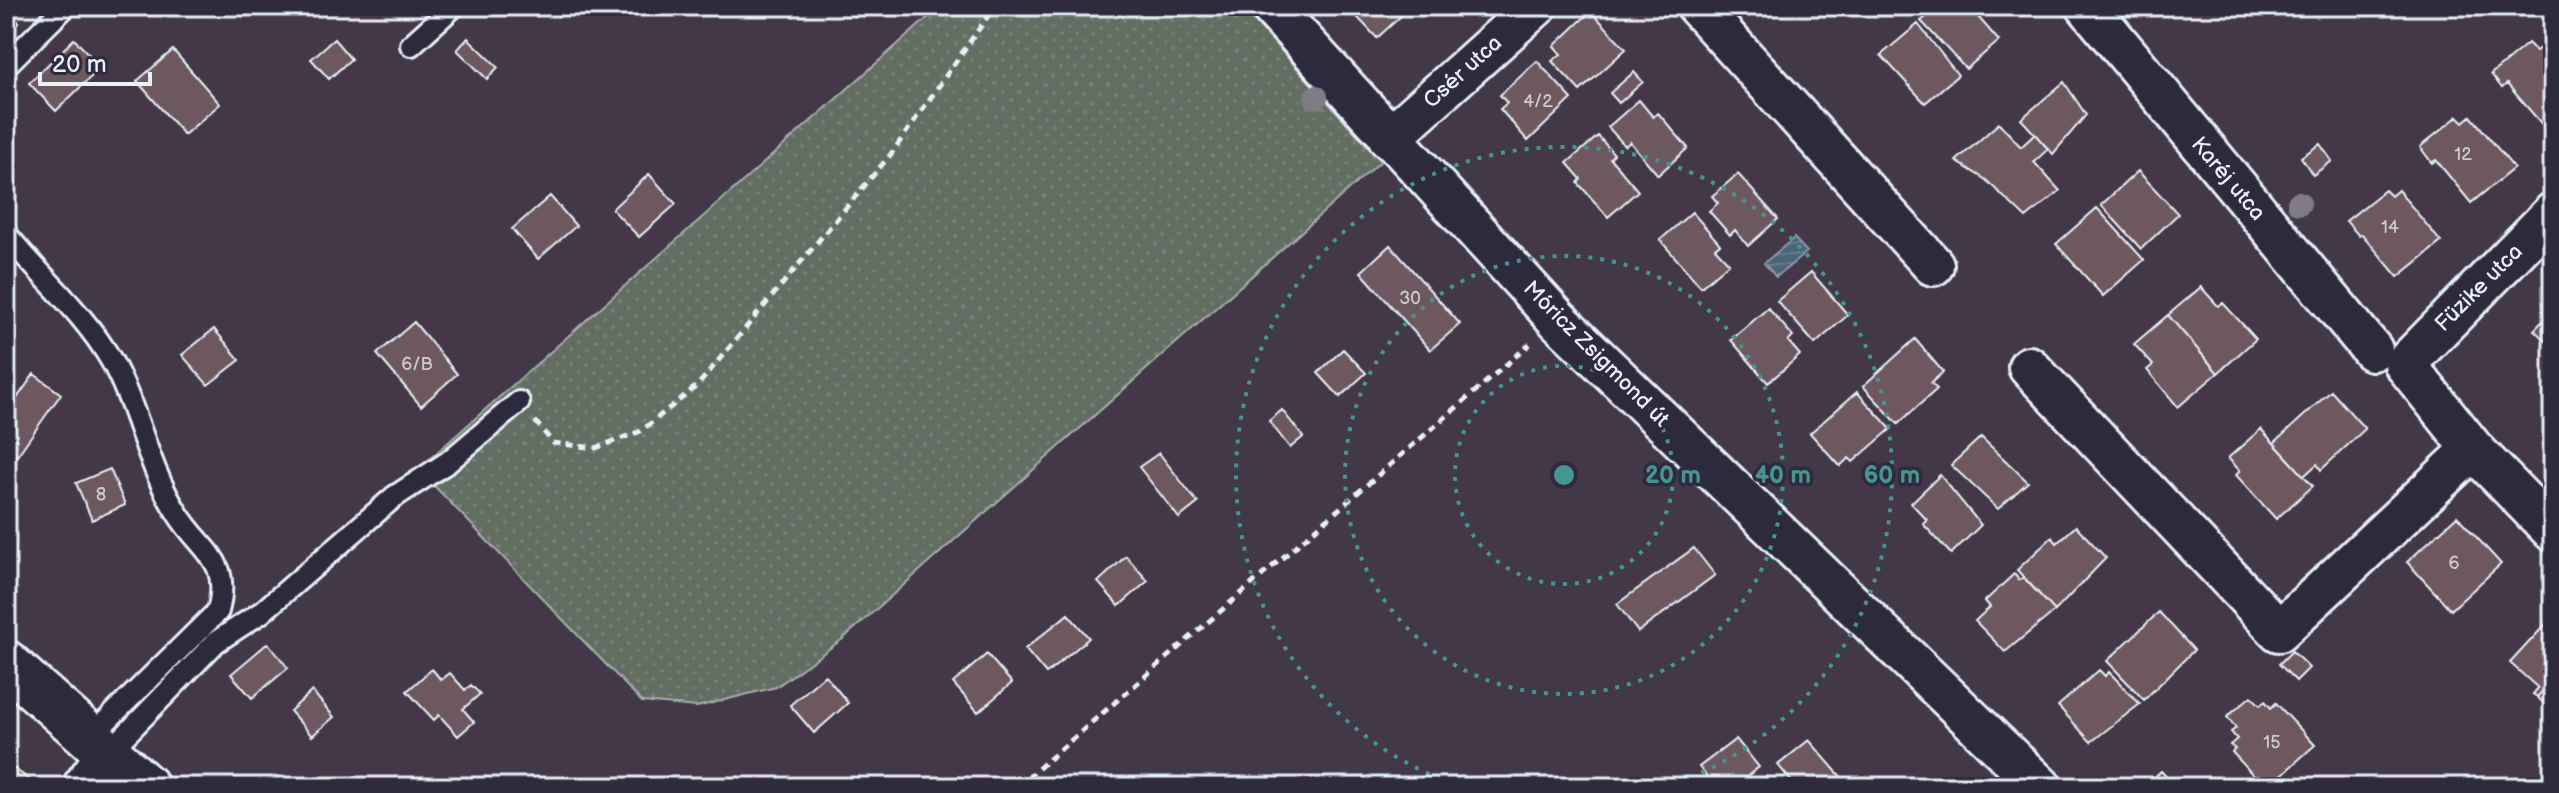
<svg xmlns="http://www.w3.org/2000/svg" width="2559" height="793" font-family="'Balsamiq Sans',sans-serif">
	<defs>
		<pattern id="grass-dots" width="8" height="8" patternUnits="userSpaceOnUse" patternTransform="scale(2)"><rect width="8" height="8" fill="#646e62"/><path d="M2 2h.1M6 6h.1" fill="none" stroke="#7a8379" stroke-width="1.8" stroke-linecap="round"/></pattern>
		<pattern id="water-rules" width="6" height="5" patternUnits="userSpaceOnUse" patternTransform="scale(2)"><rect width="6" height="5" fill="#4d6378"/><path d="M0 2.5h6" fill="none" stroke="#677a8c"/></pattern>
	</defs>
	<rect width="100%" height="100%" fill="#423847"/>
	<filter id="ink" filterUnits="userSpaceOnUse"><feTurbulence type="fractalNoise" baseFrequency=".0125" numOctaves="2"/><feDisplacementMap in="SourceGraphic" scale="16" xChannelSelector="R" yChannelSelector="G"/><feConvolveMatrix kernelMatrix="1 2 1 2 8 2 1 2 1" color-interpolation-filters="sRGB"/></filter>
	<g filter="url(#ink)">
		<path fill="url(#grass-dots)" stroke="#a6b0ad" stroke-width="2" d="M 941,6 L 1241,6 L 1381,161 L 844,638 L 776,687 L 697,707 L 642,702 L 418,469 Z"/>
		<path fill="url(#water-rules)" stroke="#8b9cab" stroke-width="2" d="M 1794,238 L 1807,252 L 1776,277 L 1764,263 Z"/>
		<path fill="#6e585e" stroke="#e8f1f8" stroke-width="2" d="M 1347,6 L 1392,6 L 1401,16 L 1377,38 Z
			M 1939,6 L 1977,6 L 1984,14 L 1979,18 L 1999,41 L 1966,69 L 1921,21 Z
			M 6,9 L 19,22 L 6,35 Z
			M 1591,11 L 1626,49 L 1580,91 L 1552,61 L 1561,54 L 1554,46 Z
			M 1918,24 L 1958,75 L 1925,103 L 1881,55 Z
			M 468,38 L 498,67 L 487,79 L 457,50 Z
			M 74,39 L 101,67 L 56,111 L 29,83 Z
			M 334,39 L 351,59 L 329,79 L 311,59 Z
			M 2528,43 L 2536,51 L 2545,44 L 2553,53 L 2553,125 L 2547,130 L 2507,84 L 2502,88 L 2491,74 Z
			M 173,50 L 220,104 L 184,135 L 137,81 Z
			M 1537,61 L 1572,99 L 1528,141 L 1500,109 L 1507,103 L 1500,95 Z
			M 1634,72 L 1643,82 L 1619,103 L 1610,93 Z
			M 2064,82 L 2086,115 L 2053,154 L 2021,119 Z
			M 1639,100 L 1653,117 L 1658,113 L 1688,148 L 1658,175 L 1630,142 L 1625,146 L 1608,127 Z
			M 2458,116 L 2464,122 L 2471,116 L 2514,168 L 2471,203 L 2436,160 L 2432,163 L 2420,147 Z
			M 1999,123 L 2021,147 L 2035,134 L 2048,149 L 2034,162 L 2060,191 L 2026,218 L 1986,180 L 1956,161 Z
			M 1598,136 L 1614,154 L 1610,158 L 1638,191 L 1608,217 L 1578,183 L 1581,179 L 1567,163 Z
			M 2320,144 L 2332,161 L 2313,175 L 2301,157 Z
			M 2138,171 L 2178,214 L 2141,249 L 2101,205 Z
			M 649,174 L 676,204 L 639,237 L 612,209 Z
			M 1738,174 L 1778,219 L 1748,246 L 1735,230 L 1730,235 L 1709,211 L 1718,203 L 1712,196 Z
			M 2385,190 L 2391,196 L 2398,190 L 2441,242 L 2398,277 L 2362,234 L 2359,236 L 2346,221 Z
			M 550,196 L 576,226 L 538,259 L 512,229 Z
			M 2097,208 L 2144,260 L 2103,296 L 2056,244 Z
			M 1692,212 L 1720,244 L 1715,248 L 1729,263 L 1701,287 L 1660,240 Z
			M 1390,245 L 1460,324 L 1430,350 L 1361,272 Z
			M 1811,272 L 1848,315 L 1815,344 L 1777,301 Z
			M 2201,287 L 2218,306 L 2223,303 L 2256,339 L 2218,373 L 2168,315 Z
			M 1768,308 L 1793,336 L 1788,341 L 1800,355 L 1768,383 L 1731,340 Z
			M 2553,310 L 2553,348 L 2534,330 Z
			M 2168,315 L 2218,373 L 2178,407 L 2147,370 L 2153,365 L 2134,344 Z
			M 414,322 L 457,374 L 421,406 L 377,354 Z
			M 214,329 L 240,360 L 208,385 L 182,355 Z
			M 1915,339 L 1943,372 L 1931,383 L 1937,389 L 1898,424 L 1863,386 Z
			M 1343,349 L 1366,373 L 1340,397 L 1318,373 Z
			M 34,374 L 61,394 L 17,456 L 6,449 L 6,414 Z
			M 2331,391 L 2365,429 L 2321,470 L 2317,464 L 2304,476 L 2274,443 Z
			M 1857,392 L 1891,429 L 1853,462 L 1849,458 L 1840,466 L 1810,433 Z
			M 1282,410 L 1303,437 L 1290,448 L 1269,421 Z
			M 2261,429 L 2313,486 L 2276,519 L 2236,475 L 2240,471 L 2228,458 Z
			M 1981,437 L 2028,482 L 1998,509 L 1951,465 Z
			M 1159,453 L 1198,503 L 1179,518 L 1139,467 Z
			M 110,469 L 125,505 L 92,520 L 76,483 Z
			M 1940,475 L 1981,525 L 1951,554 L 1923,524 L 1927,520 L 1911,503 Z
			M 2457,516 L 2501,564 L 2451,610 L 2407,562 Z
			M 2076,526 L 2106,558 L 2055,611 L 2017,570 L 2052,537 L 2057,543 Z
			M 1694,548 L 1715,575 L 1638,632 L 1617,604 Z
			M 1126,556 L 1148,581 L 1119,606 L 1098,582 Z
			M 2014,574 L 2019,580 L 2023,577 L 2055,611 L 2005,652 L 1975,621 L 1990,607 L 1985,601 Z
			M 2159,612 L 2194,650 L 2144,700 L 2107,661 Z
			M 1068,614 L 1089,638 L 1046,674 L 1025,649 Z
			M 2553,616 L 2553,680 L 2537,697 L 2533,694 L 2538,688 L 2510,663 Z
			M 268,643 L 288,668 L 252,698 L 231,674 Z
			M 2292,651 L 2309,668 L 2296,681 L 2279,664 Z
			M 987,654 L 1012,683 L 978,712 L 953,683 Z
			M 432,669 L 441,680 L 450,673 L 465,690 L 471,685 L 480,694 L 463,709 L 474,722 L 458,736 L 439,715 L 434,720 L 407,691 Z
			M 2099,670 L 2105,676 L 2109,672 L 2140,704 L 2091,742 L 2058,706 Z
			M 825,675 L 848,703 L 814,733 L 790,705 Z
			M 2553,680 L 2553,712 L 2537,697 Z
			M 312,691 L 334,717 L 312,736 L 290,711 Z
			M 2251,696 L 2260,705 L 2265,701 L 2271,708 L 2276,703 L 2315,745 L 2268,787 L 2264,787 L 2232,752 L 2235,749 L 2230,745 L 2237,739 L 2231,732 L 2236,728 L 2227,717 Z
			M 1736,739 L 1759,767 L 1733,787 L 1715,787 L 1699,767 Z
			M 1809,740 L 1842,778 L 1831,787 L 1796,787 L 1778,765 Z
			M 6,763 L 36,784 L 34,787 L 6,787 Z
			M 2161,771 L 2176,787 L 2144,787 Z"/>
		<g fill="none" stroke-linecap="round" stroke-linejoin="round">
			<defs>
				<path id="lane" d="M 411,45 L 454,6
					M 6,65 L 66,6
					M 6,234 C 40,276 84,313 111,360 C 138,408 147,465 176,511 C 200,552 232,557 218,611 L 90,737
					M 108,753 L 216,642 L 262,612 L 394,497 L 448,462 L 519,402"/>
				<path id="street" d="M 1271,6 L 1558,320 L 2041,787
					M 1697,6 L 1933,265
					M 2087,6 L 2372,350
					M 1389,138 L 1536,6
					M 2553,213 L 2405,364 L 2473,449 L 2553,531
					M 2029,367 L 2279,631 L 2473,449
					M 83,787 L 108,753"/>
				<path id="secondary" d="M 6,663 L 146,787"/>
			</defs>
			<use href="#lane" stroke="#e8f1f8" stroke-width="26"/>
			<use href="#street" stroke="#e8f1f8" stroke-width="46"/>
			<use href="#secondary" stroke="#e8f1f8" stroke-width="50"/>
			<path stroke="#e8f1f8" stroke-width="5" stroke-dasharray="8 6" stroke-linecap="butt" d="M 535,421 L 553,443 L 596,448 L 641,431 L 698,385 L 891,154 L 995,6
				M 1017,787 L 1530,344"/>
			<use href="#lane" stroke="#2f2a3d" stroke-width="20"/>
			<use href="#street" stroke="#2f2a3d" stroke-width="40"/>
			<use href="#secondary" stroke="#2f2a3d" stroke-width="44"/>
		</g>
		<g fill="#7d7d83">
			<circle cx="1316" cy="97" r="12"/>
			<circle cx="2299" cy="203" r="12"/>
		</g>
	</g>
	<g fill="none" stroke="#459590" stroke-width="4" stroke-dasharray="4 8">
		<circle cx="1564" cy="475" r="109"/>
		<circle cx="1564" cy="475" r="219"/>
		<path d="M1463 787A328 328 0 1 1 1665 787"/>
	</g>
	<g text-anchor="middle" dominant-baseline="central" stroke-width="7" stroke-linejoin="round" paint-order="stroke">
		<g font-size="18" fill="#cacbd2">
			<text x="1538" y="101">4/2</text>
			<text x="2463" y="154">12</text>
			<text x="2390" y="227">14</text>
			<text x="1410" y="298">30</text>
			<text x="417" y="364">6/B</text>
			<text x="101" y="494">8</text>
			<text x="2454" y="563">6</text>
			<text x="2272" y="742">15</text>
		</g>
		<g font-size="22" fill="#e8f1f8" stroke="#2f2a3d">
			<text transform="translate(1463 72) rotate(-42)">Csér utca</text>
			<text transform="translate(2228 179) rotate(50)">Karéj utca</text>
			<text transform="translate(2479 288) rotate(-45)">Füzike utca</text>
			<text transform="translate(1596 354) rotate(45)">Móricz Zsigmond út</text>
		</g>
	</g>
	<circle cx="1564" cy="475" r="12" fill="#459590" stroke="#2f2a3d" stroke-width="4"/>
	<g font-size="24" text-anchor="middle" font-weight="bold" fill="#459590" stroke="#2f2a3d" stroke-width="7" stroke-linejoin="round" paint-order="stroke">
		<text x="1673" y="483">20 m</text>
		<text x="1783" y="483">40 m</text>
		<text x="1892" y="483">60 m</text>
	</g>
	<rect width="2559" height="793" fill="none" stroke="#2f2a3d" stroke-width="32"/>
	<rect x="16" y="16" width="2527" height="761" fill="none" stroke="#e8f1f8" stroke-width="3" filter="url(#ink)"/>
	<path d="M40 72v12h110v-12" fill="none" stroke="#e8f1f8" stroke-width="4"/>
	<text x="52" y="72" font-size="24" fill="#e8f1f8" stroke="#2f2a3d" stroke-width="6" paint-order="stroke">20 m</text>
</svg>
